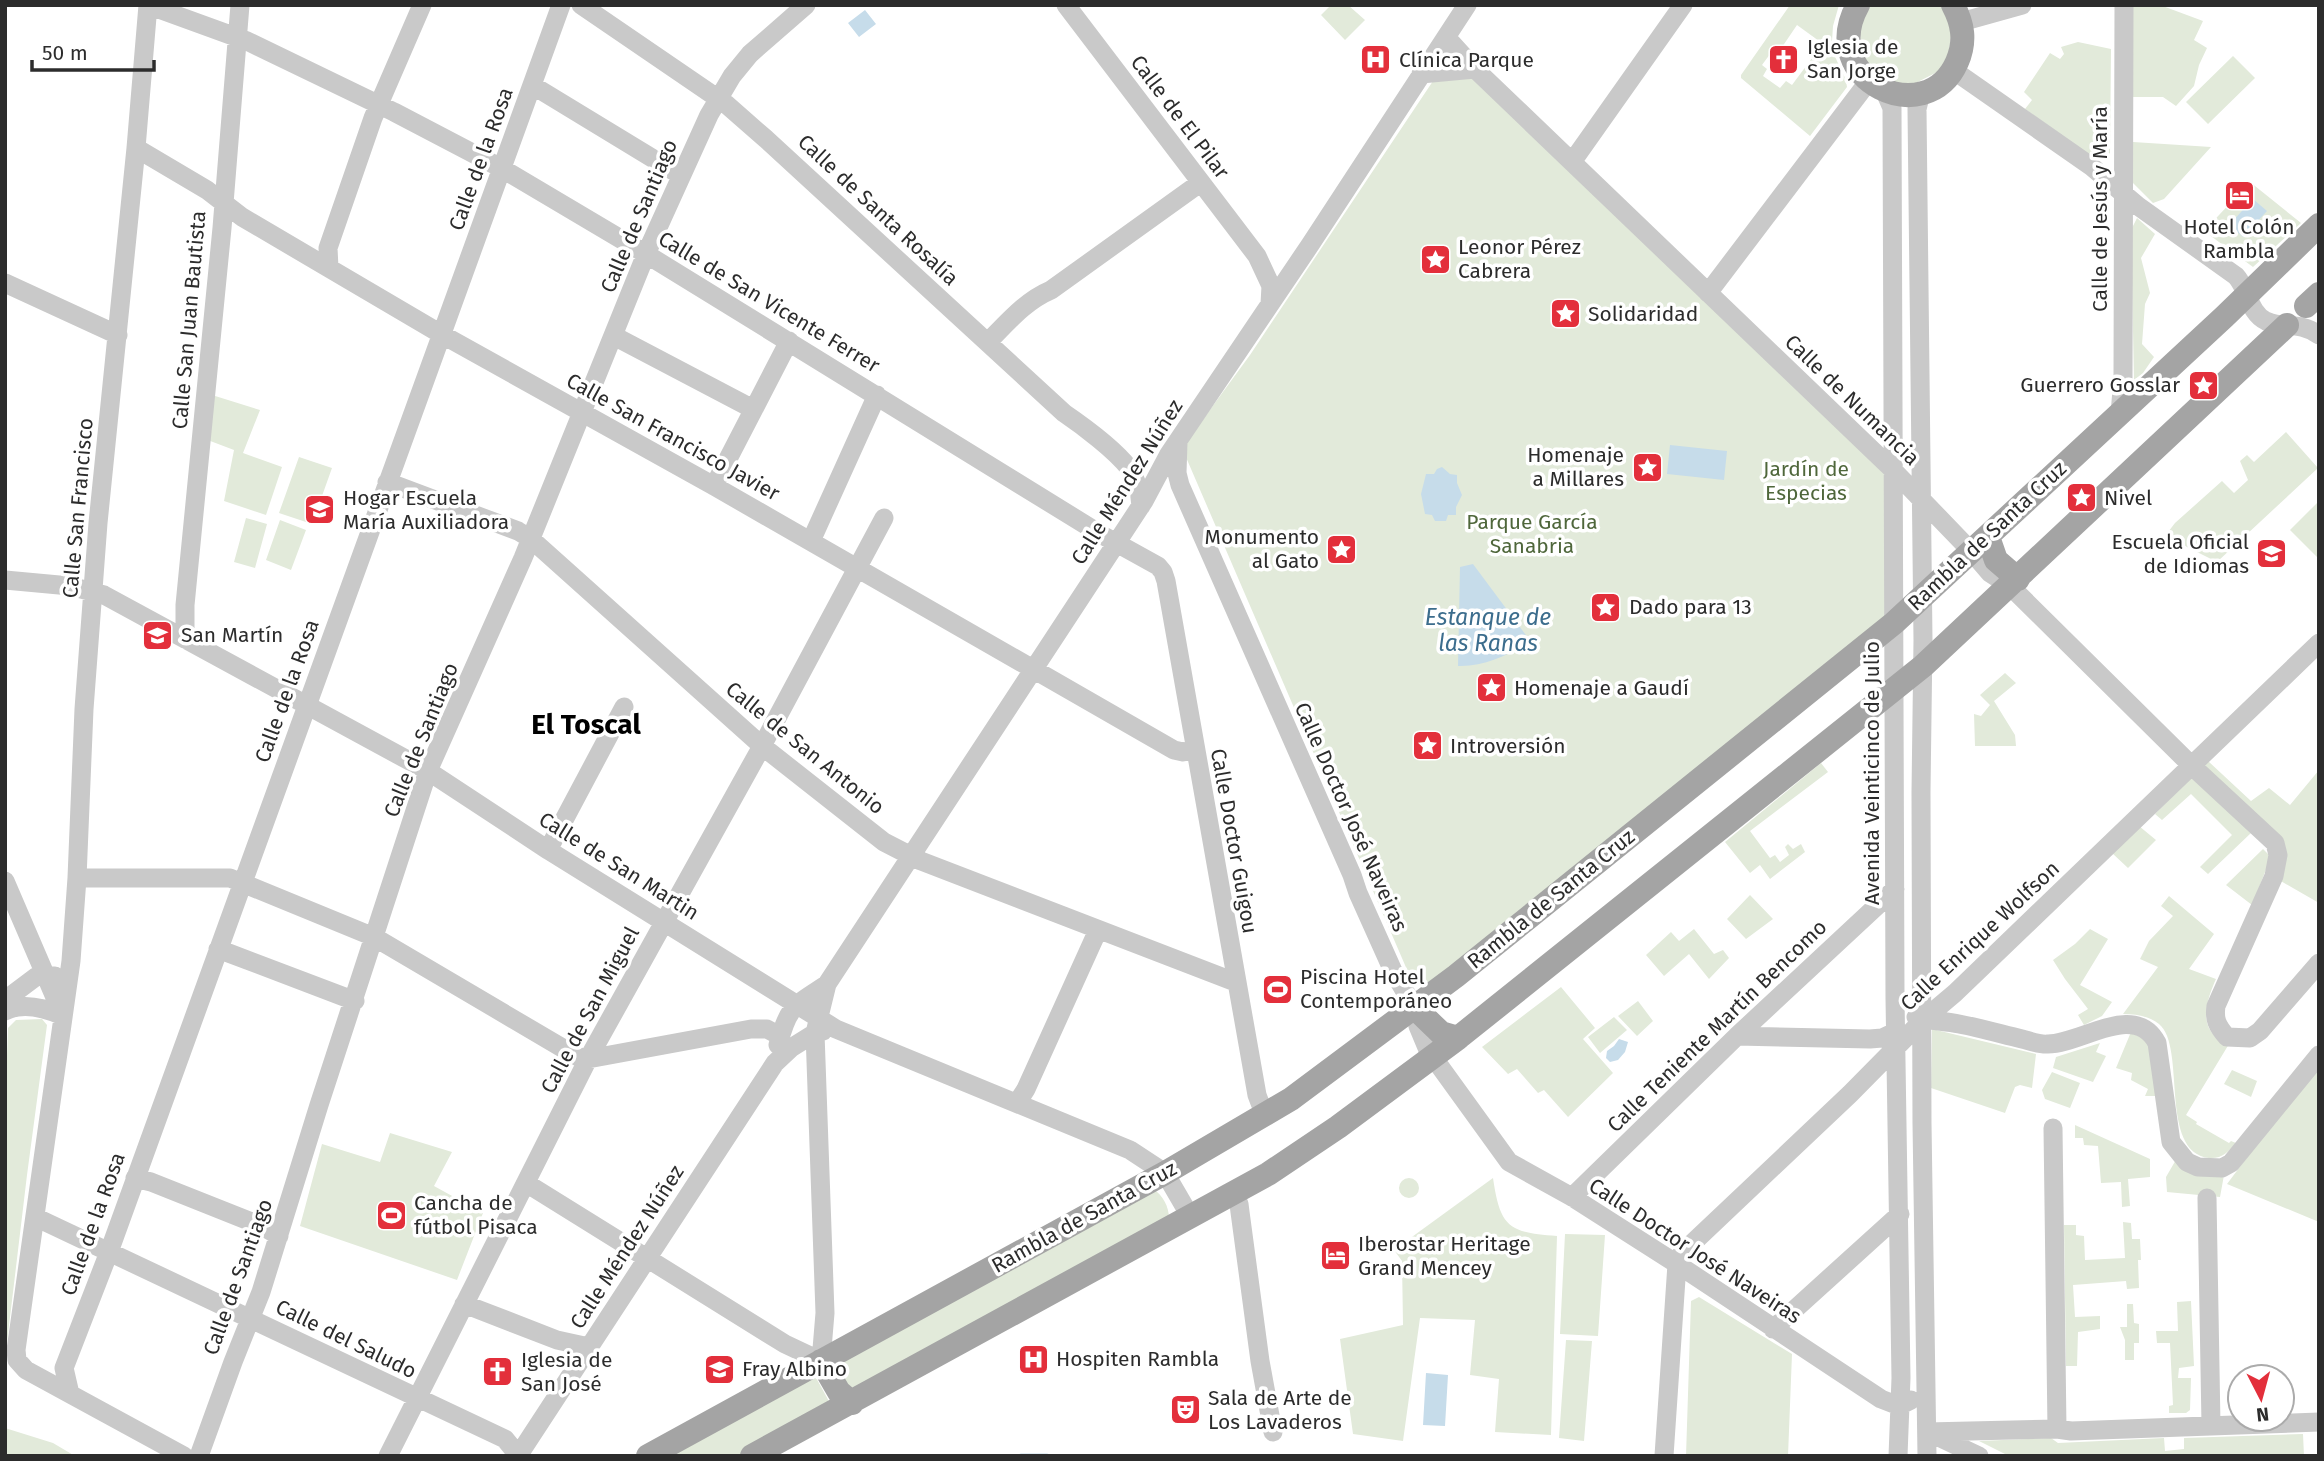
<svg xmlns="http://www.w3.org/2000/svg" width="2324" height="1461" font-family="'Fira Sans',sans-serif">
	<rect width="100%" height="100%" fill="#fff"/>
	<path fill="#e2eada" d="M 1331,5 L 1348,5 L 1365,20 L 1345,40 L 1321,15 Z
		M 1790,5 L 1839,5 L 1833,26 L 1832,41 L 1819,41 L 1797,25 L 1778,53 L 1773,50 L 1762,65 L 1767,69 L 1763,76 L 1780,88 L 1786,81 L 1792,85 L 1821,46 L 1832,46 C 1834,61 1846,73 1847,87 L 1810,136 L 1741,78 L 1741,75 Z
		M 1867,5 L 1945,5 L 1953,19 L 1947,67 L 1904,89 L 1862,65 L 1859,17 Z
		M 2132,5 L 2160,5 L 2203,21 L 2194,40 L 2207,48 L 2199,65 L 2194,86 L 2176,106 L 2163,97 L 2132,97 Z
		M 2078,42 L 2111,49 L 2110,154 L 2098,161 L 2025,109 L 2032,100 L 2024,92 L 2050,53 L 2060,59 L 2064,54 L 2061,47 Z
		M 2233,56 L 2255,78 L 2208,124 L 2186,102 Z
		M 1471,77 L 1887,474 L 1888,618 L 1426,986 L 1408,972 L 1182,448 L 1250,355 L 1433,81 Z
		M 2133,142 L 2211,147 L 2164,199 L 2153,203 L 2131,181 Z
		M 2250,182 L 2301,223 L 2253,267 L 2204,231 Z
		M 2137,218 L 2155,234 L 2141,258 L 2150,293 L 2145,304 L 2142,344 L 2154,357 L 2143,373 L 2134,380 L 2131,230 Z
		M 212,395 L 260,410 L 243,453 L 282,467 L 266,515 L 224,501 L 234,450 L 205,439 Z
		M 2286,432 L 2318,468 L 2217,562 L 2165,536 L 2175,523 L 2222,481 L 2234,493 L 2248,480 L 2240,461 L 2247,455 L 2254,462 Z
		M 299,457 L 332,468 L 312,524 L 279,513 Z
		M 2319,501 L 2319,559 L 2290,530 Z
		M 246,518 L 267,524 L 255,568 L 234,562 Z
		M 280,520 L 306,530 L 291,570 L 266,560 Z
		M 2005,673 L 2016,683 L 1994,701 L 2015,735 L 2016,746 L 1975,746 L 1974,714 L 1981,716 L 1990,705 L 1980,695 Z
		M 2208,761 L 2251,801 L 2269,788 L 2290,805 L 2319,770 L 2319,903 L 2279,880 L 2285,862 L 2201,767 Z
		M 1821,763 L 1828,772 L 1750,831 L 1770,858 L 1775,855 L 1780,862 L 1789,855 L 1785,847 L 1788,844 L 1793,849 L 1801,844 L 1805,852 L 1770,879 L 1760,865 L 1750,873 L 1725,842 Z
		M 2195,773 L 2251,833 L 2208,874 L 2200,867 L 2232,835 L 2191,794 L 2162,820 L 2155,814 Z
		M 2139,826 L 2156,840 L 2128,868 L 2112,853 Z
		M 2263,849 L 2271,857 L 2252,905 L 2226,885 Z
		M 1750,895 L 1773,919 L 1746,939 L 1727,919 Z
		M 2169,896 L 2214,934 L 2189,969 L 2216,979 C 2209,995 2199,1020 2214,1035 C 2217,1039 2225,1041 2229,1044 L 2186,1115 L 2197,1122 L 2196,1124 L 2229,1143 L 2231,1141 L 2236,1143 C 2228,1152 2222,1159 2209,1158 C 2158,1152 2187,1047 2159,1024 C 2149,1016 2135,1014 2123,1014 L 2158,967 L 2140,959 L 2149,941 L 2173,916 L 2161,906 Z
		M 1694,929 L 1714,954 L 1723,950 L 1729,958 L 1709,979 L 1689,954 L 1664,976 L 1646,955 L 1671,932 L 1679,941 Z
		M 2090,929 L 2108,939 L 2080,985 L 2112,1002 L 2102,1016 L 2084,1025 L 2078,1015 L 2088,1009 L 2065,979 L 2053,960 L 2075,944 Z
		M 1561,987 L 1595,1028 L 1583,1039 L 1613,1073 L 1568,1117 L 1544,1090 L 1538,1093 L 1517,1069 L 1508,1074 L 1482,1047 Z
		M 1638,1001 L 1653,1021 L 1637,1036 L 1618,1016 Z
		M 1614,1017 L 1627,1030 L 1600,1053 L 1588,1037 Z
		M 42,1019 L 47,1025 L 27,1175 L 5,1359 L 5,1112 L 8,1028 L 16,1020 Z
		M 1932,1029 L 2036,1054 L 2032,1088 L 2020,1085 L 2015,1087 L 2005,1113 L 1931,1088 Z
		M 2131,1032 L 2144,1037 L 2149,1044 L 2156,1096 L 2145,1096 L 2148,1089 L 2131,1080 L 2132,1073 L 2116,1068 Z
		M 2100,1043 L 2096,1052 L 2106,1056 L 2093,1082 L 2053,1068 L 2056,1057 Z
		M 2319,1062 L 2319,1222 L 2227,1184 Z
		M 2232,1070 L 2257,1081 L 2251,1097 L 2224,1084 Z
		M 2052,1072 L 2080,1083 L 2070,1108 L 2045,1099 L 2042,1090 Z
		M 2075,1125 L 2150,1159 L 2150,1177 L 2128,1179 L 2130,1206 L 2122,1207 L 2121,1182 L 2101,1183 L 2098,1146 L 2084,1145 L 2083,1138 L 2075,1138 Z
		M 390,1133 L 452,1152 L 434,1186 L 483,1213 L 457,1280 L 300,1226 L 322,1144 L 380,1162 Z
		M 2177,1158 L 2224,1175 L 2220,1197 L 2167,1192 L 2166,1177 Z
		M1399 1188a10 10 0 1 1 20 0a10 10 0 1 1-20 0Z
		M 1493,1178 C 1500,1226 1508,1233 1557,1236 L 1551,1435 L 1495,1432 L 1499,1379 L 1470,1375 L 1475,1320 L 1420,1318 L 1403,1441 L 1353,1434 L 1340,1339 L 1403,1325 L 1402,1261 L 1394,1250 Z
		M 1153,1189 C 1163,1195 1169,1207 1169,1218 L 855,1389 L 849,1387 L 837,1365 Z
		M 2123,1222 L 2131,1223 L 2132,1239 L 2140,1239 L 2141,1260 L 2138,1260 L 2139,1288 L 2127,1289 L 2126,1281 L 2073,1285 L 2075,1317 L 2100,1316 L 2100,1329 L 2078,1332 L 2077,1366 L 2066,1366 L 2064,1225 L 2076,1225 L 2076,1235 L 2084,1236 L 2085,1260 L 2125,1258 Z
		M 1565,1234 L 1605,1235 L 1598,1336 L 1560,1334 Z
		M 1699,1297 L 1792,1354 L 1788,1456 L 1686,1456 L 1691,1301 Z
		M 2191,1301 L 2194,1366 L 2179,1368 L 2178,1378 L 2191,1378 L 2190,1410 L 2186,1413 L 2169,1413 L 2169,1406 L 2173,1405 L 2170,1343 L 2157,1343 L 2156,1331 L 2178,1331 L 2177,1302 Z
		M 2127,1304 L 2133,1304 L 2134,1323 L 2139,1324 L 2139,1343 L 2134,1343 L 2134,1360 L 2125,1360 L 2125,1340 L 2120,1327 L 2127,1327 Z
		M 1566,1340 L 1592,1341 L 1584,1441 L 1559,1438 Z
		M 814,1374 L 831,1405 L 738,1456 L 667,1456 Z
		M 5,1428 L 53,1443 L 75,1456 L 5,1456 Z
		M 2303,1434 L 2304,1456 L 2009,1456 L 1979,1441 L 2051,1438 L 2058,1443 L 2164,1438 L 2165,1451 L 2184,1449 L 2184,1438 Z"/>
	<path fill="#c6dcea" d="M 865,10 L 876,24 L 859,37 L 848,23 Z
		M 2253,199 L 2267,211 L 2243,237 L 2229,225 Z
		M 1670,445 L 1727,451 L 1724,480 L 1667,474 Z
		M 1442,467 L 1450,474 L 1457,475 L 1457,483 L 1462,495 L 1456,507 L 1456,515 L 1448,515 L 1446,521 L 1435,521 L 1432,515 L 1425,514 L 1421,494 L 1426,474 L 1434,474 L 1437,469 Z
		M 1473,564 L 1531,642 C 1509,654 1484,667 1458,666 L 1460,567 Z
		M 1619,1039 L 1628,1042 L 1625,1052 L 1618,1060 L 1610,1062 L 1606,1058 L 1607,1051 L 1614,1046 Z
		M 1426,1373 L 1448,1375 L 1445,1426 L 1423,1425 Z"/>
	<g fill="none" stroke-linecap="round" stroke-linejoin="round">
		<path stroke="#c6dcea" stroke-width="5" d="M 1021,1456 L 1047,1456"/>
		<path stroke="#c9c9c9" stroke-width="19" d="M 148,5 L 247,41 L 394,112 L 501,168 L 646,254 L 1102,535 L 1158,566 L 1163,572 L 1166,581 L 1257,1095 L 1260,1103 L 1269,1114
			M 148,5 L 136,148 L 98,523 L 84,709 L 77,878 L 71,961 L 16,1350 L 17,1360 L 26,1370 L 184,1456
			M 581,5 L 726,104 L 766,139 L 1064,413 C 1083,426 1115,450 1129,468 C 1137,479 1140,493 1141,506
			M 1066,5 L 1257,256 L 1271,286 L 1270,304
			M 1961,22 L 2022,5
			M 1446,37 L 1475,69 L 1892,469 L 1972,552 L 1990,573 L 2010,586 L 2192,766 L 2275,843 L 2278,855 L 2274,876 L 2216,1006 C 2214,1019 2217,1026 2227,1037 L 2250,1038 L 2260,1031 L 2319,963
			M 1953,70 L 2092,167 L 2138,206 L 2236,276 C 2248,289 2249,313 2266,321 C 2283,330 2298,320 2319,335
			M 1421,74 L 1475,69
			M 532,85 L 680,175
			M 1885,92 L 1892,108 L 1895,998 L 1901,1378 L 1898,1456
			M 1921,93 L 1917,109 L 1923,640 L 1921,792 L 1922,1123 L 1927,1456
			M 136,148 L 207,190 L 242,217 L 441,334 L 714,486 L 1174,750 L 1183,752 L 1195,750
			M 1572,162 L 1683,5
			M 329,268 L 328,248 L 373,118 L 422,5
			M 5,283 L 118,335
			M 1708,293 L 1868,82
			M 614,336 L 753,409
			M 988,342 C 1007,323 1025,301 1051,290 L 1200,183
			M 2120,414 L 2123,378 L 2124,5
			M 1178,442 L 1177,473 L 1180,485 L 1352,875 L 1358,893 L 1393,971 L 1414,1007 L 1418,1026 L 1428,1050 L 1509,1162 L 1572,1197 L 1677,1264 L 1881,1399 L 1899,1406 L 1911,1400
			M 387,482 L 518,531 L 531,539 L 762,746 L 884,842 L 921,861 L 1235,982
			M 714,486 L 789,341
			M 811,541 L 877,395
			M 5,580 L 70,586 L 104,595 L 428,771 L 548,850 L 836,1029 L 1130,1150 L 1165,1173 L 1190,1216
			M 185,639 L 185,605 L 222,228 L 240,5
			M 548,850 L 624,707
			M 77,878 L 230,878 L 374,937 L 576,1056 L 588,1059 L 751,1029 L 767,1029 L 780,1036
			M 5,881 L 63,1016
			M 218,949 L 355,1001
			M 5,1000 L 37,976 L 55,976
			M 5,1011 C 23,1002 45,1008 63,1016
			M 1916,1017 C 1930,1021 1944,1021 1959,1024 C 1980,1028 2001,1034 2022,1039 C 2030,1041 2040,1045 2048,1044 C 2081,1044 2135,1001 2157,1043 L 2171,1142 L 2187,1162 L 2198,1167 L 2222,1168 L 2231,1163 L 2319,1055
			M 1737,1036 L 1870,1039 L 1882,1038 L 1897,1031
			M 778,1045 C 789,1004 794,1007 827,984
			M 1017,1103 L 1026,1089 L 1098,930
			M 2053,1128 L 2057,1429
			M 135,1178 L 151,1182 L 264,1227 L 279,1236
			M 526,1183 L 785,1344 L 821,1361 L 825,1313 L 815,1033 L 823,1031
			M 1231,1194 L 1239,1204 L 1240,1212 L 1260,1361 L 1273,1432
			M 1572,1197 L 1737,1036 L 1895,889
			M 2207,1198 L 2211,1425
			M 35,1217 L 505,1439 L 518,1455
			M 464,1304 L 557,1340 L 589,1347
			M 1773,1329 L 1900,1214
			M 70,1394 L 64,1368 L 109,1252 L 561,5
			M 1927,1432 L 2057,1429 L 2071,1431 L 2319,1422
			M 1932,1434 L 1979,1456
			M 199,1456 L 233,1362 L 261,1292 L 319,1105 L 428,771 L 523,558 L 646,254 L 709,115 L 732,76 L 750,54 L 806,5
			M 388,1456 L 588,1059 L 762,746 L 884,518
			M 518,1456 L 775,1063 L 791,1048 L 815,1033 L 827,984 L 1144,501 L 1169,454 L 1310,245 L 1467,5
			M 1664,1456 L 1677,1264 L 1682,1253 L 1850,1094 L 1923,1020 L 1955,993 L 2319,643"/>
		<path stroke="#a4a4a4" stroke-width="24" d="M 1858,5 C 1816,80 1926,132 1957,62 C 1966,41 1963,24 1953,5
			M 2306,306 L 2319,294
			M 1988,537 L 1996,560 L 2018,579
			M 1414,1007 L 1441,1033 L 1458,1038
			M 821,1361 L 839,1392 L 852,1403
			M 648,1456 L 1165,1173 L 1291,1099 L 1456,976 L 1894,623 L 2224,317 L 2319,225
			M 752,1456 L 1268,1174 L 1338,1127 L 1458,1038 L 1923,666 L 2287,325"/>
	</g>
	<defs>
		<symbol id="church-square" viewBox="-11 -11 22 22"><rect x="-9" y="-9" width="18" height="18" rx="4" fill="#e32f3b" stroke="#fff"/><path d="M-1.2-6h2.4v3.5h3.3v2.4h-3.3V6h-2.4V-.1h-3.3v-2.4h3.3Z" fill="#fff"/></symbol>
		<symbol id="hospital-square" viewBox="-11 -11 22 22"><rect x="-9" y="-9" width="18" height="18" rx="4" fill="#e32f3b" stroke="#fff"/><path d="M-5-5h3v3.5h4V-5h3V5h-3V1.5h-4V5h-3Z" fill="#fff"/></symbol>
		<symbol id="hotel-square" viewBox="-11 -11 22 22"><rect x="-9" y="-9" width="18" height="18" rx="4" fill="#e32f3b" stroke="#fff"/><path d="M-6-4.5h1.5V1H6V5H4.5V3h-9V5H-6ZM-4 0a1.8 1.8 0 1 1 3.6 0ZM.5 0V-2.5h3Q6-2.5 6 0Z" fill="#fff"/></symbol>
		<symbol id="sight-square" viewBox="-11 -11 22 22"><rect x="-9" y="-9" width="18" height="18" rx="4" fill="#e32f3b" stroke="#fff"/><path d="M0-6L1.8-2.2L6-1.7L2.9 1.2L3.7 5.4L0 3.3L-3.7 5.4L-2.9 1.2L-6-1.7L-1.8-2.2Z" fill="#fff"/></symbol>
		<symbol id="school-square" viewBox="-11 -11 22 22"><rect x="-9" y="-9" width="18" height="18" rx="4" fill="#e32f3b" stroke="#fff"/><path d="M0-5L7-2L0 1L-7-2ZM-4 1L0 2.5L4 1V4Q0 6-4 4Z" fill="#fff"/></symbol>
		<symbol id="university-square" viewBox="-11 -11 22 22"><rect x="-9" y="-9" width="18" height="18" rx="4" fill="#e32f3b" stroke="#fff"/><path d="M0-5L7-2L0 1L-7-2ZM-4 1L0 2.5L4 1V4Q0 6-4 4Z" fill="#fff"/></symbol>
		<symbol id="stadium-square" viewBox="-11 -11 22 22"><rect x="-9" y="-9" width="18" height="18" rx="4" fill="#e32f3b" stroke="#fff"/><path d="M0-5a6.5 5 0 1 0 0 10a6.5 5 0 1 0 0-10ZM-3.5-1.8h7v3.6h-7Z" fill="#fff"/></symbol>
		<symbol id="theatre-square" viewBox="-11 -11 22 22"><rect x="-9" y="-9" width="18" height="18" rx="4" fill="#e32f3b" stroke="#fff"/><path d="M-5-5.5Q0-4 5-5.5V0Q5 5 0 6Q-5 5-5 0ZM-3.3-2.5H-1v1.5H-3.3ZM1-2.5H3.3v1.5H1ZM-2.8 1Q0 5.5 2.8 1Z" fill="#fff"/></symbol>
	</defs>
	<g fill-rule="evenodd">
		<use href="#church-square" x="1766" y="42" width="35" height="35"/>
		<use href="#hospital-square" x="1358" y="42" width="35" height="35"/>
		<use href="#hotel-square" x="2222" y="178" width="35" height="35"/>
		<use href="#sight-square" x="1418" y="242" width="35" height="35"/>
		<use href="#sight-square" x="1548" y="296" width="35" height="35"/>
		<use href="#sight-square" x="2186" y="368" width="35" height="35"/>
		<use href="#sight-square" x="1630" y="450" width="35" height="35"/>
		<use href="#sight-square" x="2064" y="480" width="35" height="35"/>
		<use href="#school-square" x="302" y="492" width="35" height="35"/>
		<use href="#sight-square" x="1324" y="532" width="35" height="35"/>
		<use href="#university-square" x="2254" y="536" width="35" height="35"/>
		<use href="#sight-square" x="1588" y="590" width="35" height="35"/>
		<use href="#school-square" x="140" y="618" width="35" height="35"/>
		<use href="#sight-square" x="1474" y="670" width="35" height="35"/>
		<use href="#sight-square" x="1410" y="728" width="35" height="35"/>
		<use href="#stadium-square" x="1260" y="972" width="35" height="35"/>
		<use href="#stadium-square" x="374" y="1198" width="35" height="35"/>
		<use href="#hotel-square" x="1318" y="1238" width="35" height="35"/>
		<use href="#hospital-square" x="1016" y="1342" width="35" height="35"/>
		<use href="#school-square" x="702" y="1352" width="35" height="35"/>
		<use href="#church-square" x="480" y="1354" width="35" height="35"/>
		<use href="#theatre-square" x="1168" y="1392" width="35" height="35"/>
	</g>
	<g text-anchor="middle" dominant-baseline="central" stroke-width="7" stroke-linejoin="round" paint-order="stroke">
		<g font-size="21" fill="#2c2c2c" stroke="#fff" text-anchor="start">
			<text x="1807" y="47">Iglesia de<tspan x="1807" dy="24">San Jorge</tspan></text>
			<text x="1399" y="60">Clínica Parque</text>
			<text x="2239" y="227" text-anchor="middle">Hotel Colón<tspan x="2239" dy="24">Rambla</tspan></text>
			<text x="1458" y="247">Leonor Pérez<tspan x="1458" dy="24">Cabrera</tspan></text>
			<text x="1588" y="314">Solidaridad</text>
			<text x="2180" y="385" text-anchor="end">Guerrero Gosslar</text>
			<text x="1624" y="455" text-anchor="end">Homenaje<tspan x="1624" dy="24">a Millares</tspan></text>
			<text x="343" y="498">Hogar Escuela<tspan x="343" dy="24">María Auxiliadora</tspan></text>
			<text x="2104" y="498">Nivel</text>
			<text x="1319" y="537" text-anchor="end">Monumento<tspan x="1319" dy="24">al Gato</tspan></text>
			<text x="2249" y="542" text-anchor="end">Escuela Oficial<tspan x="2249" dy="24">de Idiomas</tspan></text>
			<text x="1629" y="607">Dado para 13</text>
			<text x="181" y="635">San Martín</text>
			<text x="1514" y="688">Homenaje a Gaudí</text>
			<text x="1450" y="746">Introversión</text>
			<text x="1300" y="977">Piscina Hotel<tspan x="1300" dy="24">Contemporáneo</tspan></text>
			<text x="414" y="1203">Cancha de<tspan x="414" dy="24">fútbol Pisaca</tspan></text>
			<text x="1358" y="1244">Iberostar Heritage<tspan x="1358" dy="24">Grand Mencey</tspan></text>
			<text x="1056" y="1359">Hospiten Rambla</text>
			<text x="521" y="1360">Iglesia de<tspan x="521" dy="24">San José</tspan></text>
			<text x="742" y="1369">Fray Albino</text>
			<text x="1208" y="1398">Sala de Arte de<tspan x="1208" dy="24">Los Lavaderos</tspan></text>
		</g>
		<g font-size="21" fill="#2c2c2c" stroke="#fff">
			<text transform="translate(1180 117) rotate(53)">Calle de El Pilar</text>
			<text transform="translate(481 159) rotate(-70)">Calle de la Rosa</text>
			<text transform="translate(2100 209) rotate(-90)">Calle de Jesús y María</text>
			<text transform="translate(878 210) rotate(43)">Calle de Santa Rosalía</text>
			<text transform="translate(639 216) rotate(-67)">Calle de Santiago</text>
			<text transform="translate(769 302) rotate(31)">Calle de San Vicente Ferrer</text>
			<text transform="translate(189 320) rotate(-85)">Calle San Juan Bautista</text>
			<text transform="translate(1852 400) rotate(44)">Calle de Numancia</text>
			<text transform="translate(673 437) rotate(29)">Calle San Francisco Javier</text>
			<text transform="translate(1127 482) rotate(-58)">Calle Méndez Núñez</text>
			<text transform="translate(78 508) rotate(-85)">Calle San Francisco</text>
			<text transform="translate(1987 536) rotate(-43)">Rambla de Santa Cruz</text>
			<text transform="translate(287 691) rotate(-70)">Calle de la Rosa</text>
			<text transform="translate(421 740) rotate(-68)">Calle de Santiago</text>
			<text transform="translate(805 748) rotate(39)">Calle de San Antonio</text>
			<text transform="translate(1872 773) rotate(-90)">Avenida Veinticinco de Julio</text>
			<text transform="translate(1351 817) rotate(66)">Calle Doctor José Naveiras</text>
			<text transform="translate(1234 841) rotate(80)">Calle Doctor Guigou</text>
			<text transform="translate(619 866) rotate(32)">Calle de San Martin</text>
			<text transform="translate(1551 899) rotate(-39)">Rambla de Santa Cruz</text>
			<text transform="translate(1980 936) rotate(-43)">Calle Enrique Wolfson</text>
			<text transform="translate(590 1010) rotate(-62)">Calle de San Miguel</text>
			<text transform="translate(1717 1026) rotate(-44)">Calle Teniente Martín Bencomo</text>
			<text transform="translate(1084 1217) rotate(-29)">Rambla de Santa Cruz</text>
			<text transform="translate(93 1224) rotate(-70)">Calle de la Rosa</text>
			<text transform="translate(627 1247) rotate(-57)">Calle Méndez Núñez</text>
			<text transform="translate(1695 1251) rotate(33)">Calle Doctor José Naveiras</text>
			<text transform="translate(238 1277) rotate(-70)">Calle de Santiago</text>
			<text transform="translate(346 1339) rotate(26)">Calle del Saludo</text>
		</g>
		<g font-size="21" fill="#4f673b" stroke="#fff">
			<text x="1806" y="469">Jardín de<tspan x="1806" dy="24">Especias</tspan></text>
			<text x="1532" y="522">Parque García<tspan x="1532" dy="24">Sanabria</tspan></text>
		</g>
		<g font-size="23" font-style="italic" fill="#3c6d8d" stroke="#fff">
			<text x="1488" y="617">Estanque de<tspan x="1488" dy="26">las Ranas</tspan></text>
		</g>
		<g font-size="28" font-weight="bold" fill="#000" stroke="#fff">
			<text x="586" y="724">El Toscal</text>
		</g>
	</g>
	<rect width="2324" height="1461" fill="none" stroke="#2c2c2c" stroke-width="14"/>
	<g transform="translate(2261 1398) rotate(174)"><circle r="33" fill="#ffffff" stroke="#ababab" stroke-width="2"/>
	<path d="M0-5L12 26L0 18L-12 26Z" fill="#e32f3b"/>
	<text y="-10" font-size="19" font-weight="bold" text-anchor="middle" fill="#2c2c2c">N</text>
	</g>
	<path d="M32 60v10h122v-10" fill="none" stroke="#2c2c2c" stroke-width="3.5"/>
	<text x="42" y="60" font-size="21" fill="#2c2c2c" stroke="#ffffff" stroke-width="5" paint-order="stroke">50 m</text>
</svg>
